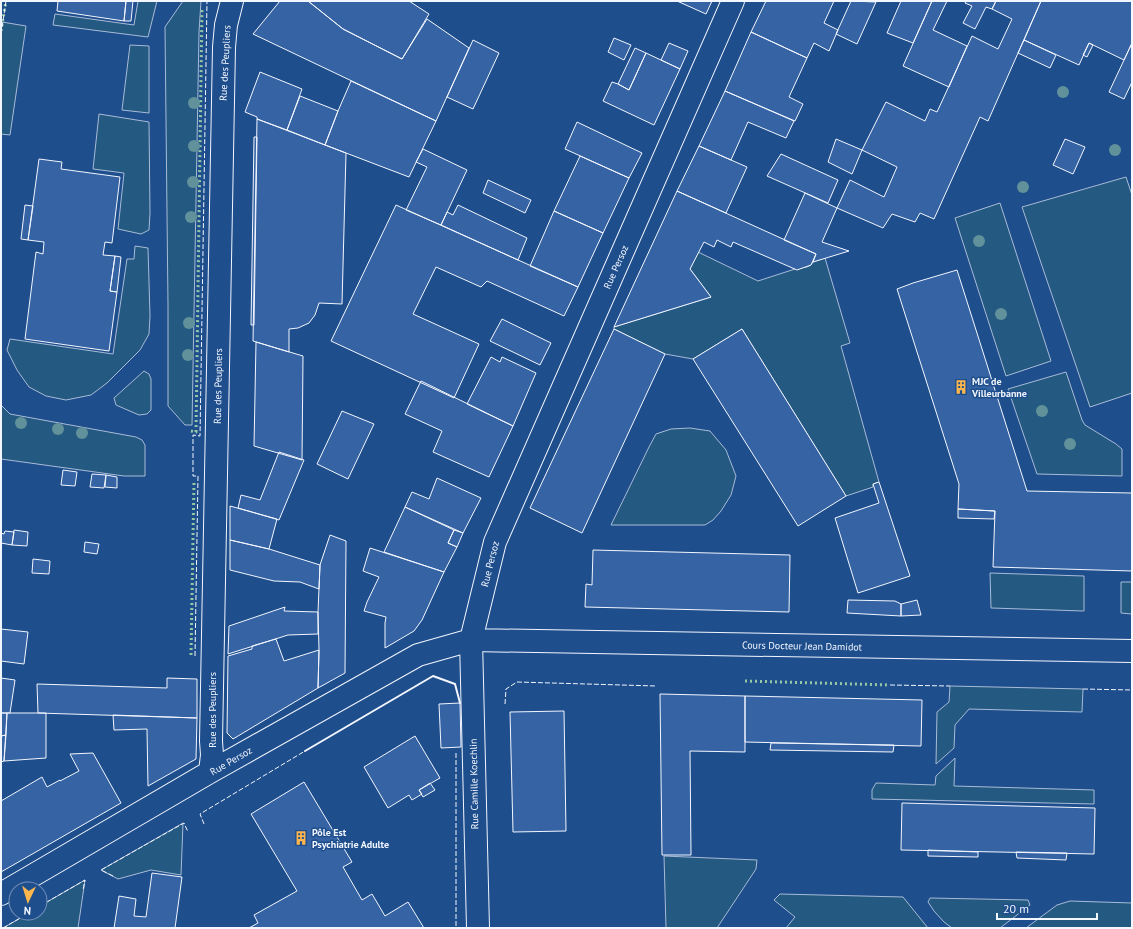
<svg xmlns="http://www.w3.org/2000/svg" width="1133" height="929" font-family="'PT Sans',sans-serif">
	<rect width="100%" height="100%" fill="#1f4e8c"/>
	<path fill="#245a82" stroke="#a8bbd7" d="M 138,1 L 157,1 L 148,37 L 53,25 L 55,14 L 134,25 Z
		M 183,1 L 201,1 L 199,32 L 192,425 L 185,425 L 168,406 L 168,306 L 165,27 Z
		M 2,22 L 26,26 L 10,135 L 1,134 L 1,31 Z
		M 130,45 L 149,46 L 149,113 L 122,110 Z
		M 99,114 L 149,122 L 150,213 L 149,230 L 141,234 L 118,229 L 124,173 L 93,169 Z
		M 1126,177 L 1132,195 L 1132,393 L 1090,407 L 1022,207 Z
		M 1000,203 L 1051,361 L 1006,376 L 955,218 Z
		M 135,246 L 148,248 L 150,316 L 149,334 L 140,350 L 107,383 L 91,395 L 66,400 L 46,396 L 29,387 L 17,370 L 7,350 L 10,339 L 113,354 L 127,259 L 134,259 Z
		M 698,252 L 758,281 L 795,269 L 807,267 L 811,265 L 813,262 L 825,258 L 850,343 L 841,346 L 879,482 L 873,484 L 873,487 L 846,496 L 742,329 L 693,359 L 665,354 L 614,329 L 614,327 L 711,297 L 690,269 Z
		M 144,371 L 149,374 L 151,379 L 151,410 L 147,414 L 139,415 L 116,405 L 114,398 Z
		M 1066,372 L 1082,420 L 1085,425 L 1116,444 L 1122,449 L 1122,476 L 1037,474 L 1008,389 Z
		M 1,405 L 10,414 L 136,437 L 142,440 L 145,445 L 145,476 L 124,476 L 1,459 Z
		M 690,428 L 710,431 L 726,450 L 736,476 L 731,495 L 721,511 L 713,520 L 705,525 L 611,525 L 649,447 L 656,434 L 671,429 Z
		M 990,573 L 1084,576 L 1084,611 L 991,608 Z
		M 1121,582 L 1132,582 L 1132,614 L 1121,613 Z
		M 950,686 L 1083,689 L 1082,712 L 969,709 L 955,725 L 954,748 L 936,764 L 937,712 L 949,702 Z
		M 955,758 L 954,786 L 1094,790 L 1094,804 L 872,799 L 872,790 L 876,783 L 935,785 L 936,776 Z
		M 183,823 L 181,875 L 151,870 L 118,879 L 101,870 Z
		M 664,856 L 757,860 L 756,869 L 717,928 L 666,928 Z
		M 85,880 L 78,928 L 3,928 L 29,913 L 40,913 L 40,906 Z
		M 780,894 L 903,897 L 928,928 L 786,928 L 795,917 L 774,900 Z
		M 930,898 L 1028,900 L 1030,905 L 1000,928 L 952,928 L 944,922 L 934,911 L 928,902 Z
		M 1070,901 L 1132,903 L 1132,928 L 1026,928 L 1057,905 Z"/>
	<path fill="#3563a3" stroke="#f2f6ff" d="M 58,1 L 126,1 L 124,21 L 57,11 Z
		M 126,1 L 133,1 L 131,21 L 124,21 Z
		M 280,1 L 308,1 L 343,29 L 402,59 L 427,19 L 469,48 L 436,121 L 253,34 Z
		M 308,1 L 409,1 L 429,14 L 402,59 L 343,29 Z
		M 677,1 L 712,1 L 706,14 Z
		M 766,1 L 834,1 L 824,23 L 838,30 L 829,51 L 814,43 L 807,58 L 751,32 Z
		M 851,1 L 876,2 L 857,44 L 836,34 Z
		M 901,1 L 932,1 L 913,43 L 887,33 Z
		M 932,1 L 947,1 L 933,30 L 967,46 L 949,87 L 903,66 Z
		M 966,1 L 996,1 L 992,9 L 986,7 L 975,29 L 963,23 L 972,6 L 965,3 Z
		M 996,1 L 1041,1 L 988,121 L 980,117 L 934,219 L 920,213 L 915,222 L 892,214 L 883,228 L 837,208 L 850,180 L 884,197 L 897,167 L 862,150 L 886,102 L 925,121 L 930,109 L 937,112 L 972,36 L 998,49 L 1012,19 L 992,9 Z
		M 1041,1 L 1132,1 L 1132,43 L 1124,60 L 1089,43 L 1079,65 L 1024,40 Z
		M 751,32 L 807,58 L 789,97 L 803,104 L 795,121 L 725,91 Z
		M 614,38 L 631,45 L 624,60 L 608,52 Z
		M 473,40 L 499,53 L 473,109 L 447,97 Z
		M 1024,40 L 1056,55 L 1050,68 L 1018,53 Z
		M 669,43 L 688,51 L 680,69 L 661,60 Z
		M 1089,43 L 1093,45 L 1087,57 L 1083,55 Z
		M 1132,43 L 1132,82 L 1124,99 L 1109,92 Z
		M 635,48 L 646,53 L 629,90 L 618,84 Z
		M 646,53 L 680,69 L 654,125 L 603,101 L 612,82 L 618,84 L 629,90 Z
		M 260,72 L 302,89 L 287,130 L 257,119 L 257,117 L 245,112 Z
		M 351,81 L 436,121 L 409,177 L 325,145 L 338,111 Z
		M 725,91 L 794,121 L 786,138 L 748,122 L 731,160 L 699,146 Z
		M 300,96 L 338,111 L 325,145 L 287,130 Z
		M 257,119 L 346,153 L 342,304 L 319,303 L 315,315 L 309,323 L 298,328 L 289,329 L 289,352 L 253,341 Z
		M 577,122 L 642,153 L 629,178 L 565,149 Z
		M 254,137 L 257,137 L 254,325 L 251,325 Z
		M 836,139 L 862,150 L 852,174 L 828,162 Z
		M 1065,139 L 1085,147 L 1073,174 L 1053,165 Z
		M 699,146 L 747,167 L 726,213 L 677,191 Z
		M 423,149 L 467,170 L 441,225 L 406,210 L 427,167 L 416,162 Z
		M 781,154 L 838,180 L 828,203 L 767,176 Z
		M 580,156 L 629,178 L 603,233 L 554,211 Z
		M 39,159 L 62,162 L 61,169 L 120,177 L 112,243 L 105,242 L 103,255 L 115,256 L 110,291 L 117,292 L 109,351 L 25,339 L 36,252 L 43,254 L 44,242 L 28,240 Z
		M 488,180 L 531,200 L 525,213 L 483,193 Z
		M 677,191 L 816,254 L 811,265 L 797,270 L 733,242 L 731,247 L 717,240 L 714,247 L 704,242 L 690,269 L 711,297 L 614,327 Z
		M 805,193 L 837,208 L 822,242 L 849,251 L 813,262 L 816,254 L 784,240 Z
		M 25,205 L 33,206 L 28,240 L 21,239 Z
		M 396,205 L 578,287 L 564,316 L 487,281 L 481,287 L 436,267 L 413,314 L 479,344 L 454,398 L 331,341 Z
		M 458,205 L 527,238 L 518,260 L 441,225 L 447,212 L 453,215 Z
		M 554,211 L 603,233 L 578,287 L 530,266 Z
		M 115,256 L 121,257 L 117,292 L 110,291 Z
		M 957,270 L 1027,491 L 1132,493 L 1132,571 L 993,567 L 995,511 L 958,509 L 959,484 L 897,289 L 913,283 Z
		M 502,319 L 551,343 L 540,365 L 490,341 Z
		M 614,329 L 665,354 L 582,533 L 530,508 Z
		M 742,329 L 846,496 L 798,526 L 693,359 Z
		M 256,342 L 303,356 L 302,460 L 254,446 Z
		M 491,357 L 500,362 L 502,357 L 536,373 L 513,426 L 467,404 Z
		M 421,381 L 513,426 L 489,477 L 433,452 L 442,431 L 405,414 Z
		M 342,411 L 374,424 L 348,479 L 317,464 Z
		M 279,452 L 304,460 L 279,520 L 238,508 L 241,495 L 260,500 Z
		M 63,470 L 77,472 L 75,486 L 61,485 Z
		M 92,474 L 106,475 L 104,488 L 90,487 Z
		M 106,475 L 117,477 L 117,488 L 105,487 Z
		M 437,478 L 481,498 L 463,533 L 405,507 L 412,492 L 429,499 Z
		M 879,482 L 910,576 L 858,593 L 835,518 L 879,503 L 873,484 Z
		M 230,506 L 277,519 L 269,549 L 230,540 Z
		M 405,507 L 454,530 L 448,543 L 457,547 L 444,572 L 384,552 Z
		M 958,509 L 995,511 L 994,519 L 958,518 Z
		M 14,530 L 28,532 L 27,546 L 12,545 Z
		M 454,530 L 463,533 L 457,547 L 448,543 Z
		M 5,531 L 14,532 L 12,545 L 1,543 L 1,533 L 4,534 Z
		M 330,535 L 346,541 L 345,673 L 318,688 L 319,650 L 318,612 L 320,565 Z
		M 230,540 L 269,549 L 320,565 L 319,589 L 300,582 L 274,581 L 230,570 Z
		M 85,542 L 99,544 L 97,554 L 84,552 Z
		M 370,548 L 444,572 L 422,620 L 414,631 L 385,648 L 385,623 L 386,617 L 364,611 L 367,602 L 379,577 L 363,571 Z
		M 593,550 L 790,555 L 789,612 L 585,607 L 586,584 L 592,585 Z
		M 33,559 L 50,561 L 49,574 L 32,573 Z
		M 848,600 L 895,601 L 901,604 L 901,616 L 847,613 Z
		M 917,600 L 921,615 L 901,616 L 901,604 Z
		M 285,607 L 284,611 L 318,612 L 318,634 L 288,635 L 228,654 L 229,626 Z
		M 1,629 L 28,632 L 24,664 L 1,661 Z
		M 276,639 L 284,661 L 319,650 L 318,688 L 233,739 L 227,733 L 228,656 L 252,649 L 252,646 Z
		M 1,678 L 15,680 L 10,713 L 1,713 Z
		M 167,678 L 197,679 L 197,718 L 38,713 L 37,684 L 167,688 Z
		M 660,694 L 745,696 L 745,752 L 690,751 L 691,855 L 662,855 Z
		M 745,696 L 922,700 L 921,746 L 745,742 Z
		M 460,703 L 461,747 L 441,748 L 439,704 Z
		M 564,711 L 566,831 L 513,832 L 510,712 Z
		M 1,713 L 7,713 L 6,735 L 1,736 Z
		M 7,713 L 46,713 L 46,758 L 4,761 Z
		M 113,715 L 197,718 L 196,759 L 148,786 L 147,729 L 114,730 Z
		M 6,735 L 4,761 L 1,762 L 1,736 Z
		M 415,736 L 440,778 L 419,790 L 422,794 L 412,800 L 409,795 L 388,808 L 364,767 Z
		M 771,743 L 894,745 L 893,752 L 770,750 Z
		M 93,753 L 121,803 L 1,872 L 1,801 L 42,777 L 47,787 L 60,780 L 60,781 L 79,771 L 70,754 Z
		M 304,782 L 352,862 L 343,867 L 362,900 L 372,894 L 385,916 L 408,902 L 424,928 L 249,928 L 258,923 L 254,915 L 297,891 L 251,814 Z
		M 430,783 L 435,790 L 423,797 L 419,790 Z
		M 902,803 L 1095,808 L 1094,854 L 901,850 Z
		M 928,850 L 978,852 L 978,857 L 928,856 Z
		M 1016,852 L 1067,853 L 1066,860 L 1017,858 Z
		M 152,873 L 182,877 L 175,928 L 114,928 L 119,896 L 136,899 L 134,916 L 146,917 Z"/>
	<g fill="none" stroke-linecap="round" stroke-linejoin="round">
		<defs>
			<path id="minor" d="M 210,772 L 212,755 L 211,741 L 224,47 L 226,25 L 232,1
				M 1,894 L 210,772 L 418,655 L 471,640 L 1132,651
				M 478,928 L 471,640 L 495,542 L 733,1"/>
		</defs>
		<use href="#minor" stroke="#f2f6ff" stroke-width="24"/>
		<use href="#minor" stroke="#1f4e8c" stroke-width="22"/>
		<path stroke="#97c8a6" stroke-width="3" stroke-dasharray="2 3" stroke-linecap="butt" d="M 1,31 L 6,1
			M 191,431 L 196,432 L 202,8
			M 191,655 L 194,480
			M 745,681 L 890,685
			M 456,927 L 456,928"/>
		<path stroke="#f2f6ff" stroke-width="1" stroke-dasharray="5 2" stroke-linecap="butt" d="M 1,34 L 6,1
			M 195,656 L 198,476 L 193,476 L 193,435 L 200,436 L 207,1
			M 890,685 L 950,686
			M 1083,689 L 1132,690
			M 505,704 L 506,689 L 517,682 L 656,686
			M 456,753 L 456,927
			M 204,824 L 200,814 L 305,751
			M 113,876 L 101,870 L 184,823 L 188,832
			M 40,906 L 85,880 L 83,890
			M 3,928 L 29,913"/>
		<path stroke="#f2f6ff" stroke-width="2" d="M 305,751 L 433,676 L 455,684 L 460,703"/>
	</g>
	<g fill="#61919a">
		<circle cx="1063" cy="92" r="6"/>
		<circle cx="194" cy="103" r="6"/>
		<circle cx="194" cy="146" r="6"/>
		<circle cx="1115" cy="150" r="6"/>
		<circle cx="193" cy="182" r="6"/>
		<circle cx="1023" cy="187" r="6"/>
		<circle cx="191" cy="217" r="6"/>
		<circle cx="979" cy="241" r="6"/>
		<circle cx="1001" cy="314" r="6"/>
		<circle cx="189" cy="323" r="6"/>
		<circle cx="188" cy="355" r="6"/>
		<circle cx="1042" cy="411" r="6"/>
		<circle cx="21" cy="423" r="6"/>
		<circle cx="58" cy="429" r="6"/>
		<circle cx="82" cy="433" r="6"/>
		<circle cx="1070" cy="444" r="6"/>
	</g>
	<defs>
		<symbol id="building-bare" viewBox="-9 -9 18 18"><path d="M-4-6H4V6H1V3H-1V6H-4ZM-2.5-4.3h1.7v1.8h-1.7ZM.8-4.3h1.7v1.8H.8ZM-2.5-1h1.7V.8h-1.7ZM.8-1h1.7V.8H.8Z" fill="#ffb74d" stroke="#1f4e8c" stroke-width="2.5" paint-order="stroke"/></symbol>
	</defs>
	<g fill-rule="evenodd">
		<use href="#building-bare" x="951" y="377" width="20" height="20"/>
		<use href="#building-bare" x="291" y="828" width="20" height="20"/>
	</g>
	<g text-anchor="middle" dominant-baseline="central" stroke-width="3" stroke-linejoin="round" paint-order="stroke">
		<g font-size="10" fill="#f2f6ff" stroke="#1f4e8c">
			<text transform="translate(225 63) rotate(-87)">Rue des Peupliers</text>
			<text transform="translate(616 267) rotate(-66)">Rue Persoz</text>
			<text transform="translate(218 386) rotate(-89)">Rue des Peupliers</text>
			<text transform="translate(490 564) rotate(-76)">Rue Persoz</text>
			<text transform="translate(802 646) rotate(1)">Cours Docteur Jean Damidot</text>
			<text transform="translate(212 710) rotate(-90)">Rue des Peupliers</text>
			<text transform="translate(231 761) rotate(-30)">Rue Persoz</text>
			<text transform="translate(474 784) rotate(-91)">Rue Camille Koechlin</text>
		</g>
		<g font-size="10" font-weight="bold" fill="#f2f6ff" stroke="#1f4e8c" text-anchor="start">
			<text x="972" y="381">MJC de<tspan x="972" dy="12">Villeurbanne</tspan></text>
			<text x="312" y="832">Pôle Est<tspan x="312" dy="12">Psychiatrie Adulte</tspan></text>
		</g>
	</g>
	<rect width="1133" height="929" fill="none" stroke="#f2f6ff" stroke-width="4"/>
	<g transform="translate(28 901) rotate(184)"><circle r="19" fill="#1f4e8c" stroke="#7391ba"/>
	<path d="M0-3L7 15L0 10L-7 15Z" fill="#ffb74d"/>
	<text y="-6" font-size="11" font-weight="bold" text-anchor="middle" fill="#f2f6ff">N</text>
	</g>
	<path d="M997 913v6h100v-6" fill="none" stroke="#f2f6ff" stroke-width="2"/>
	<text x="1003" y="913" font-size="12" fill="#f2f6ff" stroke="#1f4e8c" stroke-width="3" paint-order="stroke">20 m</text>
</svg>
